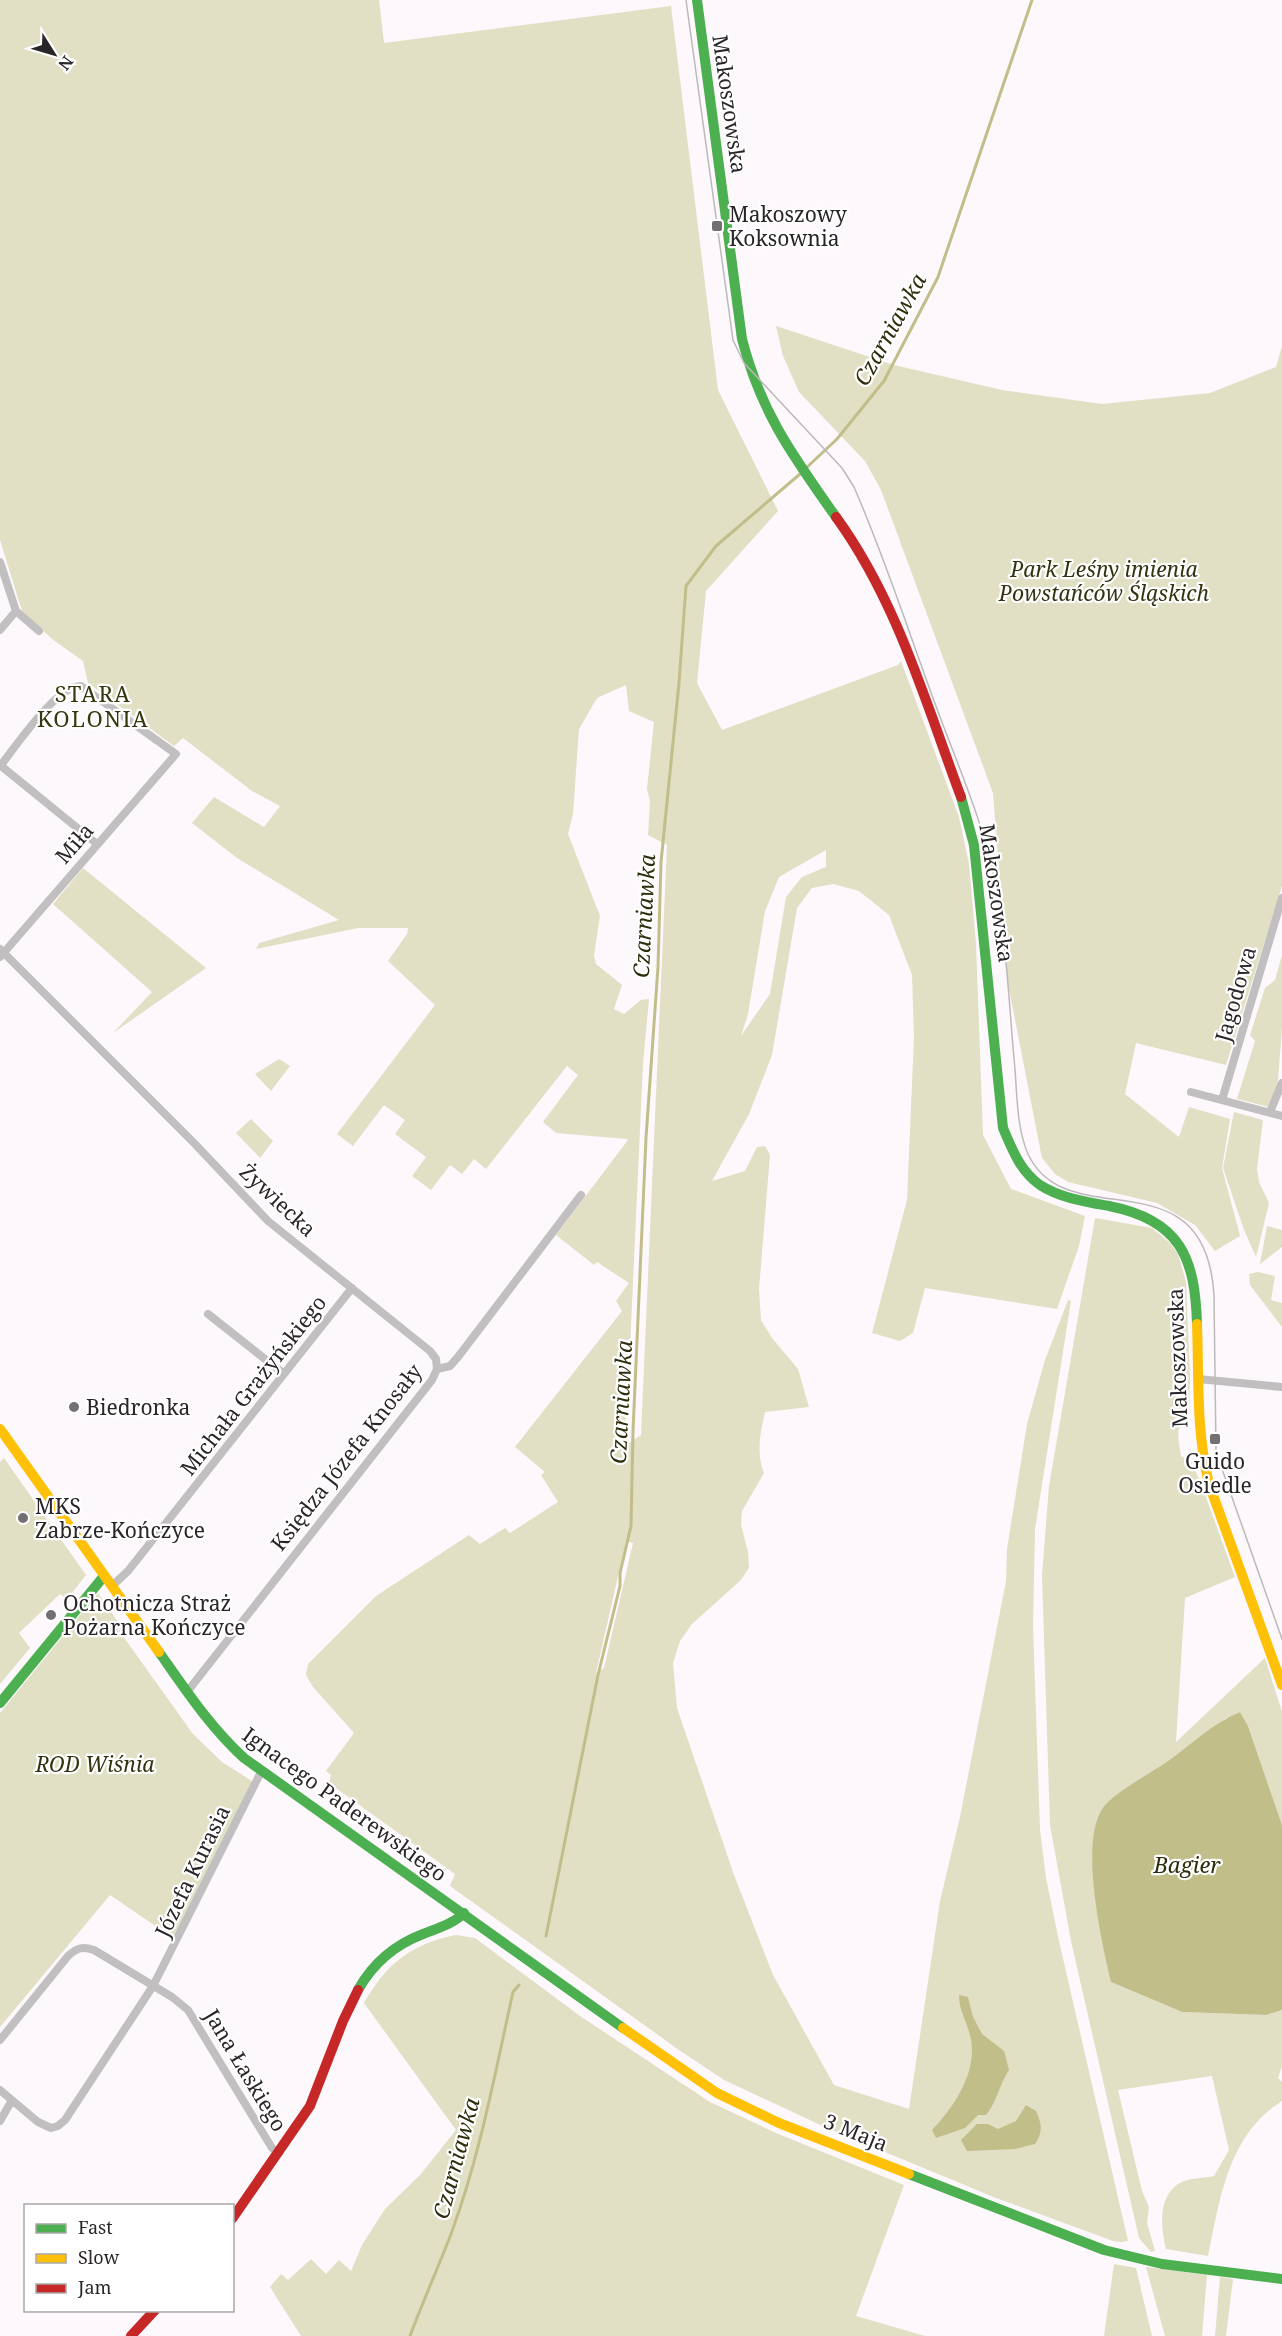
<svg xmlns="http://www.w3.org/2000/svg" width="1282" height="2336" font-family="'Noto Serif',serif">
	<rect width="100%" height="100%" fill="#fdf8fc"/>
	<path fill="#e1dfc4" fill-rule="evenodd" d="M 0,0 L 379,0 L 384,43 L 671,6 L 718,390 L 778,511 L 706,591 L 697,683 L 722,730 L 898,665 L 901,661 L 959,817 L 969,864 L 976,944 L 983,1135 L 1011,1189 L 1085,1216 L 1079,1246 L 1057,1309 L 925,1288 L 913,1333 L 900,1341 L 872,1333 L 907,1200 L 914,1037 L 912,975 L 889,915 L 859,891 L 833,884 L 812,888 L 797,908 L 772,1055 L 749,1114 L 712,1181 L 745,1171 L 757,1147 L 765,1146 L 770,1155 L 759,1289 L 761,1320 L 772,1338 L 798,1369 L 809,1407 L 765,1412 C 760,1434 756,1452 764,1473 L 742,1511 L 741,1525 L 748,1552 L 749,1568 L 741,1580 L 692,1624 L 680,1641 L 673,1663 L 677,1708 L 734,1875 L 773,1975 L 834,2085 L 909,2109 L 940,1901 L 960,1817 L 1006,1581 L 1007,1549 L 1027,1424 L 1045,1360 L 1068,1300 L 1071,1301 L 1035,1529 L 1033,1626 L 1040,1830 L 1046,1878 L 1059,1941 L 1128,2241 L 1121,2242 L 1113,2241 L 996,2198 L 827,2128 L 724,2080 L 679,2050 L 450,1886 L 455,1874 L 329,1783 L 331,1775 L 326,1771 L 354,1733 L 313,1687 L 306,1675 L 308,1664 L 376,1596 L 469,1535 L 480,1544 L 505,1528 L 510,1533 L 558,1502 L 541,1475 L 545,1472 L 515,1447 L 622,1311 L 616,1301 L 629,1283 L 597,1262 L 594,1265 L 556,1235 L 628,1140 L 627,1139 L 556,1133 L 543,1122 L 578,1075 L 567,1066 L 486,1169 L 474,1159 L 462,1174 L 450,1165 L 431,1190 L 412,1176 L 426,1157 L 395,1134 L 405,1120 L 384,1105 L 353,1146 L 337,1134 L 435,1005 L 388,961 L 407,934 L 408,928 L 358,928 L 256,949 L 259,943 L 339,920 L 237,858 L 192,823 L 214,797 L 264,827 L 280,806 L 252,791 L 183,738 L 174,746 L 88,683 L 83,661 L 52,639 L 22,611 L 0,540 ZM 626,685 L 629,711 L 654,722 L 647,789 L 650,801 L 648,835 L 667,845 L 641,1435 L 626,1445 L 625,1407 L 628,1391 L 643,1064 L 649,999 L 641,1000 L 624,1014 L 614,1009 L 622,985 L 596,964 L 594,955 L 600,916 L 568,834 L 573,814 L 579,729 L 597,698 ZM 826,850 L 826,867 L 802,877 L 786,897 L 770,994 L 741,1036 L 748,1014 L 765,911 L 779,877 ZM 626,1541 L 633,1543 L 604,1668 L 596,1673 Z
		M 776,326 L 894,365 L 1002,390 L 1102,404 L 1210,393 L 1276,367 L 1282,346 L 1282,886 L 1226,1065 L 1136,1043 L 1125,1094 L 1179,1137 L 1189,1107 L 1230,1119 L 1222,1168 L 1240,1236 L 1215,1251 L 1195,1225 L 1157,1203 L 1068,1182 L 1055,1174 L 1042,1158 L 1008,984 L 993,793 L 881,490 L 865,461 L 799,392 L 783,356 Z
		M 83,868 L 206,968 L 113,1033 L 152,992 L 53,904 Z
		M 1282,955 L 1282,1029 L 1277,1092 L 1269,1107 L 1237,1099 L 1255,1041 L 1250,1035 L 1265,988 L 1275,980 Z
		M 279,1059 L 290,1066 L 271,1091 L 255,1074 Z
		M 1234,1112 L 1263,1120 L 1257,1169 L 1259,1182 L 1269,1203 L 1256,1257 L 1244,1230 L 1223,1168 Z
		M 251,1119 L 273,1141 L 260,1158 L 236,1133 Z
		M 1095,1218 L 1152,1228 L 1170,1243 L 1178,1254 L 1186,1282 L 1190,1377 L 1189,1416 C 1173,1426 1179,1440 1181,1456 L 1191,1462 L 1200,1481 L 1235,1577 L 1185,1598 L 1176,1742 L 1265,1658 L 1282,1712 L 1282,1825 L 1248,1726 L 1240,1712 L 1225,1719 L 1168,1761 L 1111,1982 L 1182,2012 L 1266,2015 L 1282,2010 L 1282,2066 L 1278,2078 L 1282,2082 L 1282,2101 C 1228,2135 1220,2198 1208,2256 L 1166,2249 C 1161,2229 1157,2196 1180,2183 C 1189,2178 1204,2178 1214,2176 L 1229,2150 L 1212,2076 L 1118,2090 L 1142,2191 L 1149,2207 L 1147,2223 L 1155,2251 L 1151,2252 L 1139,2238 L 1071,1941 L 1050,1825 L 1042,1575 L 1049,1486 Z
		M 1267,1226 L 1282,1230 L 1282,1247 L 1260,1264 Z
		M 1258,1272 L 1275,1276 L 1271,1300 L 1282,1303 L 1282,1327 L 1250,1285 L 1249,1274 Z
		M 4,1458 L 86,1575 L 67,1599 L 60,1594 L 19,1633 L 30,1648 L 0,1684 L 0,1462 Z
		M 98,1593 L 118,1622 L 115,1625 L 193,1734 L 222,1762 L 255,1783 L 173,1938 L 110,1895 L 0,2027 L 0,1713 Z
		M 456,1935 L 475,1938 L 580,2016 L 710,2102 L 776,2133 L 904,2185 L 856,2316 L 925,2336 L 301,2336 L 270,2287 L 281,2274 L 288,2280 L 311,2259 L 326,2274 L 339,2260 L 351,2271 L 362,2245 L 385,2209 L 421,2174 L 456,2130 L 364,2003 C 387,1963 411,1944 456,1935 Z
		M 1114,2264 L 1136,2268 L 1152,2336 L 1104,2336 Z
		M 1146,2267 L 1207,2275 L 1202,2336 L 1165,2336 Z
		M 1220,2277 L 1233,2279 L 1226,2336 L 1215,2336 Z"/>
	<path fill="#c1be8a" d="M 1240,1712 L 1248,1726 L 1282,1825 L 1282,2010 L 1266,2015 L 1182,2012 L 1111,1982 C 1102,1943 1076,1833 1107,1803 C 1121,1789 1151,1773 1168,1761 C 1192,1744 1213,1723 1240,1712 Z
		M 959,1995 L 968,1997 L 973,2017 L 982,2034 L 1004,2051 L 1009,2070 C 999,2085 997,2102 986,2115 L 978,2115 L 965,2128 L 936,2138 L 932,2130 C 955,2106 979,2070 970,2035 C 966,2020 959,2010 959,1995 Z
		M 1026,2105 L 1036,2111 C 1042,2124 1043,2132 1035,2144 L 1015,2149 L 967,2151 L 961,2140 L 977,2124 L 988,2124 L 998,2129 L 1016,2121 Z"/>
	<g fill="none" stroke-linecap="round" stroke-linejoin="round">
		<path stroke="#c1be8a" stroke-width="3" d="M 805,469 L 837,439 L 884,381 L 938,277 L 1032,0
			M 546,1936 L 598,1675 L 620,1586 L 620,1573 L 631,1526 L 633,1431 L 646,1138 L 658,967 L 661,862 L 679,683 L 686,586 L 716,546 L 800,474
			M 410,2336 C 423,2301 438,2268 451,2234 C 480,2156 495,2073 513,1992 L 519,1985"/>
		<path stroke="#c2bfc0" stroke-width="8" d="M 0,562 L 16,611 L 39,631
			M 0,630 L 16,611
			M 0,765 L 97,844
			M 0,949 L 194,1143 L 268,1221 L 430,1351 L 436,1359 L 437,1369
			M 0,957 L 176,754 L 81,686 C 57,685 16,746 1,765
			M 1191,1092 L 1282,1116
			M 1222,1100 L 1282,898
			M 1270,1112 L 1282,1083
			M 208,1314 L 284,1374
			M 1198,1379 L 1282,1387
			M 112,1586 L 128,1571 L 352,1288
			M 187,1692 L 432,1380 L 437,1369 L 450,1366 L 458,1357 L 581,1195
			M 0,2040 L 68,1956 C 77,1948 82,1946 94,1950 L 172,1997 L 188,2010 L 272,2148 L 279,2153
			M 0,2090 L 38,2122 L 51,2128 L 58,2126 L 65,2120 L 153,1986 L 262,1770
			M 0,2121 L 12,2100"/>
		<path stroke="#4caf50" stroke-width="10" d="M 697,0 L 742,339 C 761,413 793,456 836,517
			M 961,797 L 974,845 L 1003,1128 C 1012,1149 1020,1171 1040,1185 C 1060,1198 1086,1202 1109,1206 C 1180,1220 1195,1257 1197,1324
			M 159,1652 C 185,1689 210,1727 244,1758 L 623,2028
			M 0,1703 L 104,1576
			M 358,1990 C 373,1963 394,1945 423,1934 C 438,1928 453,1924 464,1913
			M 909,2174 L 1104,2250 L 1162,2264 L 1282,2279"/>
		<path stroke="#ffc107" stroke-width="10" d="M 1197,1324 C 1199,1378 1196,1431 1209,1484 L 1282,1685
			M 0,1429 L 159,1652
			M 623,2028 L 717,2093 L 779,2123 L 909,2174"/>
		<path stroke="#c62828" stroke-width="10" d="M 836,517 C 897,601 925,701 961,797
			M 232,2219 L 310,2106 L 343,2021 L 358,1990
			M 131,2336 L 155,2310"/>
		<path stroke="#bcb9bb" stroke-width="1.5" d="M 686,0 L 733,340 L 744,363 L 842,468 L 854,487 C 885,558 909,633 936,706 C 957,764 984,823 995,883 C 1007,944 1009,1007 1015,1069 C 1017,1096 1017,1129 1028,1154 C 1067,1238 1205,1151 1214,1295 L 1216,1452 L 1282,1639"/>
	</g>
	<g fill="#736f72" stroke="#fff" stroke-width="2">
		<rect x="711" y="220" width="12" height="12" rx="3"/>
		<circle cx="74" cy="1407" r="6"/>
		<rect x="1209" y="1433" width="12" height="12" rx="3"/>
		<circle cx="23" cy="1518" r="6"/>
		<circle cx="51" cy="1615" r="6"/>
	</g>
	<g text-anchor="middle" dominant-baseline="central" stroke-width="4.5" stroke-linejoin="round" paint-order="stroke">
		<g font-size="21" fill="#292528" stroke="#fff">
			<text transform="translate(730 104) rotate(82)">Makoszowska</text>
			<text transform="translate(74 843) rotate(-49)">Miła</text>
			<text transform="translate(997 893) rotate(82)">Makoszowska</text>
			<text transform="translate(1235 994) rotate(-74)">Jagodowa</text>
			<text transform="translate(278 1200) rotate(43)">Żywiecka</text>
			<text transform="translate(1177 1358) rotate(-92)">Makoszowska</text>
			<text transform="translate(253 1385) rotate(-52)">Michała Grażyńskiego</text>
			<text transform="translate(346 1457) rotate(-52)">Księdza Józefa Knosały</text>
			<text transform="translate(345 1804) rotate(36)">Ignacego Paderewskiego</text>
			<text transform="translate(192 1871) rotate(-64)">Józefa Kurasia</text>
			<text transform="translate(246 2070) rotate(59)">Jana Łaskiego</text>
			<text transform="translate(856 2132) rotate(22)">3 Maja</text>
		</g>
		<g font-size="21" fill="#292528" stroke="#fff" text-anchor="start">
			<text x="729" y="214">Makoszowy<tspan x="729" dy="24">Koksownia</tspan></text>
			<text x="86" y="1407">Biedronka</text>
			<text x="1215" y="1461" text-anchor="middle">Guido<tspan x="1215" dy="24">Osiedle</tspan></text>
			<text x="35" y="1506">MKS<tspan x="35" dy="24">Zabrze-Kończyce</tspan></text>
			<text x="63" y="1603">Ochotnicza Straż<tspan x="63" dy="24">Pożarna Kończyce</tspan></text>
		</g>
		<g font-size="21" font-style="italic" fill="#333310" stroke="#fff">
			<text x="1104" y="569">Park Leśny imienia<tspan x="1104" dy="24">Powstańców Śląskich</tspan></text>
			<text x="95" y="1764">ROD Wiśnia</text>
		</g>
		<g font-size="22" font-style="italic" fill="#2f2e0c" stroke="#fff">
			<text transform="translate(889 329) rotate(-61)">Czarniawka</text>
			<text transform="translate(643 916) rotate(-87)">Czarniawka</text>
			<text transform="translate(620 1402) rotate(-87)">Czarniawka</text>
			<text x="1187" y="1864">Bagier</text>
			<text transform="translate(455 2158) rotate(-75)">Czarniawka</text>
		</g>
		<g font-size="22" letter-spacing="1.5" fill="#38370d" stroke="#fff">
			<text x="93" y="693">STARA<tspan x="93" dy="25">KOLONIA</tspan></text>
		</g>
	</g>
	<rect x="24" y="2204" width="210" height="108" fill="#ffffff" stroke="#a9a8a9" stroke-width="1.5"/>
	<rect x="36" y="2224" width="30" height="9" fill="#4caf50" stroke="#a9a8a9" stroke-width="1.5"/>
	<text x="78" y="2234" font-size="18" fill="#292528">Fast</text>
	<rect x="36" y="2254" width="30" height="9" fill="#ffc107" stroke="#a9a8a9" stroke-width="1.5"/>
	<text x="78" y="2264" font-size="18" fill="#292528">Slow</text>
	<rect x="36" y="2284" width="30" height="9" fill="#c62828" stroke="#a9a8a9" stroke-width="1.5"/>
	<text x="78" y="2294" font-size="18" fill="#292528">Jam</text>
	<g transform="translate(54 54) rotate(127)" stroke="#ffffff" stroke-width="4.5" paint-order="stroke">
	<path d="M0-4.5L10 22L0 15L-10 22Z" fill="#292528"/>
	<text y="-9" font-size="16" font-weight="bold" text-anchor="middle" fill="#292528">N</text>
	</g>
</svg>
